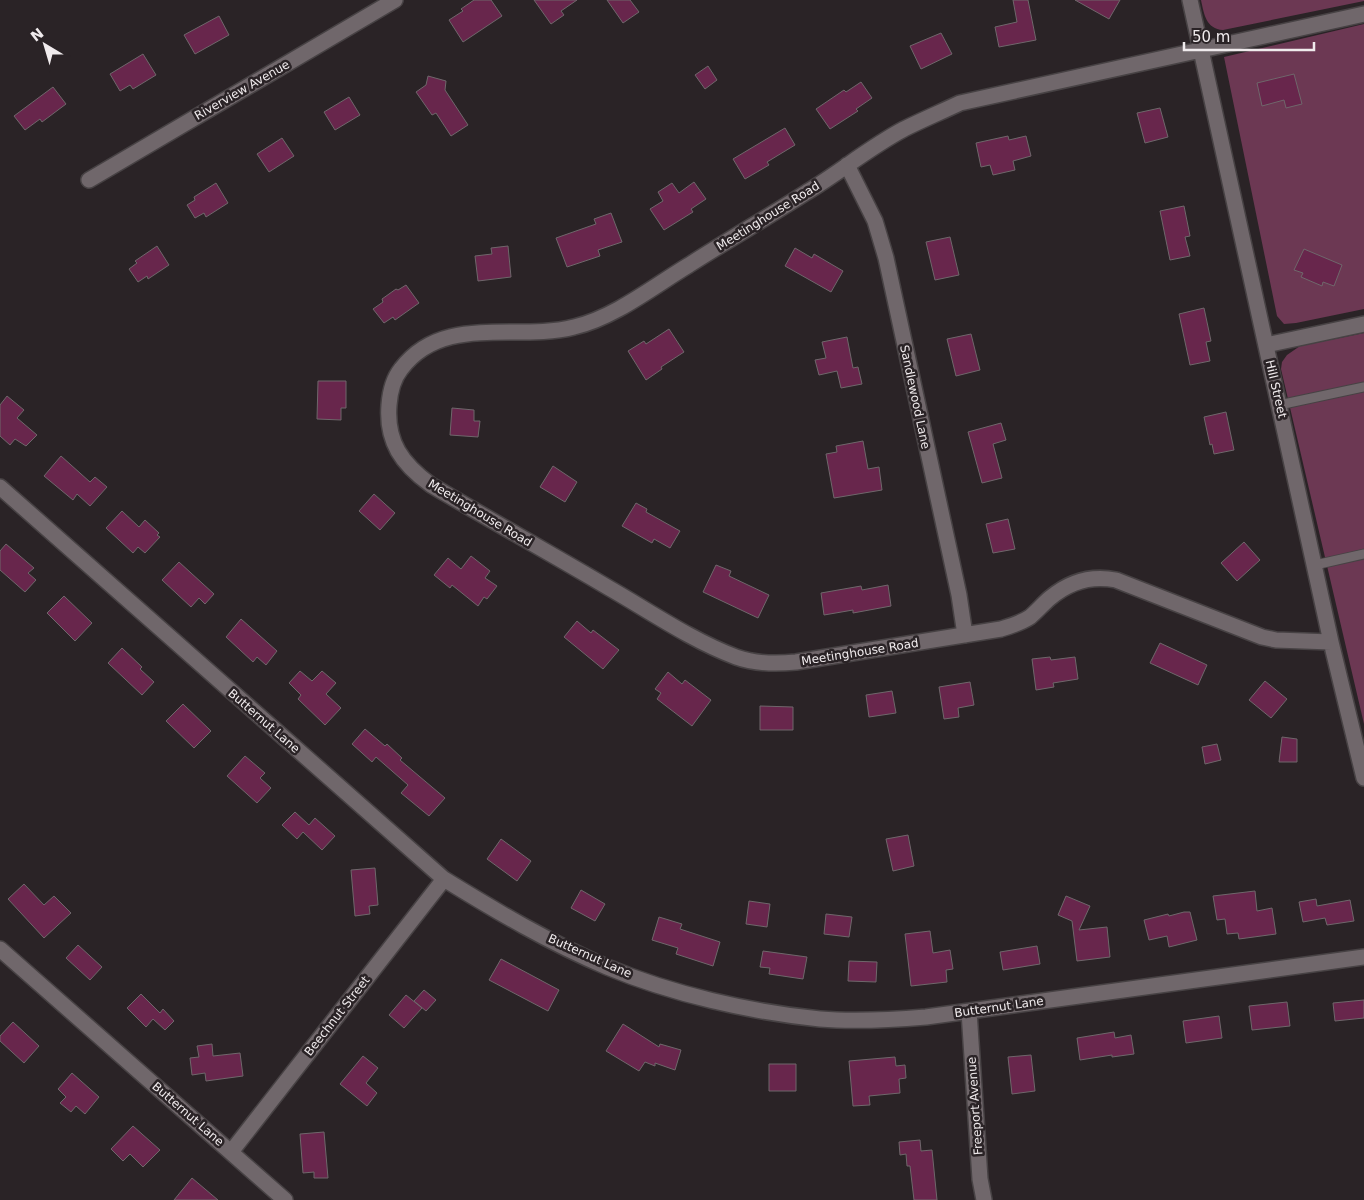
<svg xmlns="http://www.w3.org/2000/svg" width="1364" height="1200" font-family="'DejaVu Sans',sans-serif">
	<rect width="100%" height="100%" fill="#2a2326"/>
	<path fill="#6c3853" d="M 1201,0 L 1364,0 L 1364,1 L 1223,30 C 1206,29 1204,14 1201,0 Z
		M 1364,24 L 1364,309 L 1296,323 L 1284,324 L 1277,316 L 1224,57 Z
		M 1364,333 L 1364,724 L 1281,369 L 1282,362 L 1287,355 L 1300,346 Z"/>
	<path fill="#68264c" stroke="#6f676b" d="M 474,0 L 491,0 L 502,16 L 463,42 L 449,20 L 463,11 L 461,9 Z
		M 534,0 L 577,0 L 561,11 L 564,15 L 551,24 Z
		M 607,0 L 630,0 L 639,12 L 623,23 Z
		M 1013,0 L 1028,0 L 1036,40 L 999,47 L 995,27 L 1017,22 Z
		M 1075,0 L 1120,0 L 1109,19 Z
		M 219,16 L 229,35 L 195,54 L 184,35 Z
		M 941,33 L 952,54 L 921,69 L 910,46 Z
		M 143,54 L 156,75 L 133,89 L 130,85 L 120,91 L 110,74 Z
		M 708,66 L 717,80 L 705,89 L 695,75 Z
		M 1294,74 L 1302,104 L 1286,108 L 1284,100 L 1262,106 L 1257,83 Z
		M 428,76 L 446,81 L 445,90 L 468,125 L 451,136 L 436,113 L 432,115 L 416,92 L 426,85 Z
		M 861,82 L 872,98 L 856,109 L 858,111 L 830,129 L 816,109 L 844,90 L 846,92 Z
		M 53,87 L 66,104 L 42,122 L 40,119 L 25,130 L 14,116 Z
		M 349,97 L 360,115 L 335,130 L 324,112 Z
		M 1160,108 L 1168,137 L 1145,143 L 1137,113 Z
		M 785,128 L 795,145 L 767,162 L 769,165 L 745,179 L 733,159 Z
		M 1008,136 L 1009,140 L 1026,136 L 1031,156 L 1013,161 L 1015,170 L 993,175 L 990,165 L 981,167 L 976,143 Z
		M 282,138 L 294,156 L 269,172 L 257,154 Z
		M 694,182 L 706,199 L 691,209 L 693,212 L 664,230 L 650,209 L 663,201 L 658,192 L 672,183 L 679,193 Z
		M 216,183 L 228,203 L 206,217 L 204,213 L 195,218 L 187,205 L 195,200 L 194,197 Z
		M 1184,206 L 1190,236 L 1185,237 L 1190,256 L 1170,260 L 1160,211 Z
		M 611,213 L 622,242 L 598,250 L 600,256 L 567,267 L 556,238 L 596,224 L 594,219 Z
		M 950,237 L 959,275 L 935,280 L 926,242 Z
		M 157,246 L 169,265 L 148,279 L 147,276 L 138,282 L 129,269 L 137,263 L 135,261 Z
		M 508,246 L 511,277 L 478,281 L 475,256 L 492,254 L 491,248 Z
		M 795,248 L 812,258 L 814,254 L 843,271 L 831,292 L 785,266 Z
		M 1304,249 L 1342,265 L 1334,286 L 1323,282 L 1322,286 L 1301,277 L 1303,273 L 1294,270 Z
		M 406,285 L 419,303 L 395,320 L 393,317 L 384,323 L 373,309 L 383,302 L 382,299 L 396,289 L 398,290 Z
		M 1204,308 L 1211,341 L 1206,342 L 1210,361 L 1190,365 L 1179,314 Z
		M 669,329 L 684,352 L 661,367 L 662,369 L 646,380 L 628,351 L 644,341 L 646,344 Z
		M 971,334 L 980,370 L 956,376 L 947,339 Z
		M 847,337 L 853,368 L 858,367 L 862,384 L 841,388 L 837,371 L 819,375 L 815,360 L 826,358 L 822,342 Z
		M 318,381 L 346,381 L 346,408 L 341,408 L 341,420 L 317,419 Z
		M 7,396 L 24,410 L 17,418 L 37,435 L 26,446 L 15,439 L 10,445 L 0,436 L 0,405 Z
		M 452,408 L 474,410 L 474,421 L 480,421 L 478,437 L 450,435 Z
		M 1226,412 L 1234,450 L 1214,454 L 1212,444 L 1210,445 L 1204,417 Z
		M 1001,423 L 1006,440 L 993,444 L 1002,478 L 982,483 L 968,432 Z
		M 863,441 L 868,469 L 879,467 L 882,490 L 834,498 L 826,454 L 837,452 L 836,446 Z
		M 61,456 L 90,482 L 95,477 L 107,487 L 90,506 L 77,494 L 73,500 L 44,476 Z
		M 553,466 L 577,482 L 565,502 L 540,487 Z
		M 374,494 L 395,513 L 380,530 L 359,511 Z
		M 636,503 L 647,509 L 646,512 L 680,531 L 670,548 L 654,539 L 652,543 L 622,526 Z
		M 122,511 L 139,527 L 145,520 L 159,533 L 157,535 L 160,537 L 145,553 L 138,547 L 133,553 L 106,528 Z
		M 1008,519 L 1015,549 L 993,553 L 986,524 Z
		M 1244,542 L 1260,560 L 1237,581 L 1221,563 Z
		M 6,544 L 34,568 L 28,573 L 36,580 L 25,592 L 0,570 L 0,551 Z
		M 471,556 L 490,571 L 485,578 L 497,586 L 487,599 L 484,597 L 478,606 L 452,585 L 450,588 L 434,575 L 448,558 L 461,569 Z
		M 179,562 L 214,594 L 205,604 L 199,598 L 191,607 L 162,580 Z
		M 716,565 L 731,571 L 729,576 L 769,595 L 758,618 L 703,592 Z
		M 888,585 L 891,606 L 853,613 L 853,610 L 824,615 L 821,593 L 861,586 L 862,590 Z
		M 64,596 L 92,623 L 75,641 L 47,613 Z
		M 241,619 L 277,651 L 266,665 L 257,657 L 253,662 L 226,637 Z
		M 577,621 L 591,633 L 593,630 L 619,650 L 603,669 L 564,637 Z
		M 1160,643 L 1207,665 L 1198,685 L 1150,663 Z
		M 122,648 L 142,667 L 140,669 L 154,682 L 142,695 L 108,663 Z
		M 1050,657 L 1051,660 L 1075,657 L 1078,679 L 1053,683 L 1054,687 L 1036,690 L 1032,659 Z
		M 300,671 L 312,681 L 322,671 L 336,683 L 326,694 L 341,708 L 325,725 L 298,699 L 301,695 L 289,683 Z
		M 668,672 L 682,684 L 685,680 L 711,700 L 692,726 L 657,699 L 661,693 L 655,689 Z
		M 1265,681 L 1287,699 L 1271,718 L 1249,700 Z
		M 970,682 L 974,705 L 958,708 L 959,717 L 944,719 L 939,687 Z
		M 892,691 L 896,713 L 869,717 L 866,695 Z
		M 183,704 L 211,731 L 194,748 L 166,721 Z
		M 760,706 L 793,707 L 793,730 L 760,730 Z
		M 365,729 L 385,746 L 387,744 L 402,758 L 400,760 L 445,798 L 429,816 L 401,793 L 408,785 L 376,757 L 372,762 L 352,744 Z
		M 1282,737 L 1297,739 L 1297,762 L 1279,762 Z
		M 1217,744 L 1221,760 L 1205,764 L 1202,747 Z
		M 245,756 L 265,773 L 260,778 L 271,788 L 257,803 L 227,776 Z
		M 295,812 L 309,825 L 315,818 L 335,836 L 322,850 L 303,832 L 297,839 L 282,825 Z
		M 908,835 L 914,866 L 893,871 L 886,839 Z
		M 501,839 L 531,861 L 517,881 L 487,859 Z
		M 375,868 L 378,905 L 369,906 L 370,914 L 355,916 L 351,870 Z
		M 24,884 L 44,905 L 54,896 L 71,913 L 44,938 L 8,899 Z
		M 581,890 L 605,904 L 595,921 L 571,908 Z
		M 1255,891 L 1257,911 L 1272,908 L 1276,934 L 1239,939 L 1238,933 L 1227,934 L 1225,919 L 1217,920 L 1213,896 Z
		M 1066,896 L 1090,906 L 1079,930 L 1107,927 L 1110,957 L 1077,961 L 1072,921 L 1058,915 Z
		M 1316,899 L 1317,906 L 1350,900 L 1354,921 L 1327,925 L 1325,918 L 1303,922 L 1299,902 Z
		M 749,901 L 770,904 L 767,927 L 746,924 Z
		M 1184,912 L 1190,912 L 1197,940 L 1169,947 L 1167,936 L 1149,940 L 1144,920 L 1168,914 L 1169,916 Z
		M 826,914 L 852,917 L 849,937 L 824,934 Z
		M 659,917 L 682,924 L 680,929 L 720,942 L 713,966 L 676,954 L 678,948 L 652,940 Z
		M 930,931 L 933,953 L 950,950 L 953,969 L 946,970 L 947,982 L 911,986 L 905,934 Z
		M 78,945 L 102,967 L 90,980 L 66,958 Z
		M 1037,946 L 1040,964 L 1003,970 L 1000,952 Z
		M 763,951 L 807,957 L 803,979 L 769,974 L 770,968 L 760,967 Z
		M 501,959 L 559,990 L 548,1011 L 489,980 Z
		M 849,961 L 877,962 L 876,982 L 848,981 Z
		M 424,990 L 436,1000 L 426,1011 L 414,1001 Z
		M 141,994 L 160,1013 L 163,1009 L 174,1021 L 165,1030 L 153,1019 L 146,1027 L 127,1008 Z
		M 406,995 L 422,1008 L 404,1028 L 389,1015 Z
		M 1364,1000 L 1364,1018 L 1335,1021 L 1333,1003 Z
		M 1287,1002 L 1290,1026 L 1252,1030 L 1249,1006 Z
		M 1219,1016 L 1222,1038 L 1186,1043 L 1183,1021 Z
		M 13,1022 L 39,1046 L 24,1063 L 0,1041 L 0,1036 Z
		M 623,1024 L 659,1047 L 660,1044 L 681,1050 L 675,1070 L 655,1063 L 655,1066 L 645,1062 L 639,1071 L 606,1051 Z
		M 1114,1032 L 1115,1038 L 1131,1035 L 1134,1054 L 1112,1057 L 1112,1055 L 1080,1060 L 1077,1038 Z
		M 212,1044 L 213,1056 L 240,1053 L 243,1076 L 206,1081 L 205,1073 L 192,1075 L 190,1058 L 199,1057 L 197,1046 Z
		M 1031,1055 L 1035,1091 L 1012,1094 L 1008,1057 Z
		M 363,1056 L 378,1068 L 366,1083 L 377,1093 L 367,1106 L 340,1084 Z
		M 895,1057 L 896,1066 L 905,1065 L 906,1078 L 899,1079 L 900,1093 L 869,1096 L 870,1105 L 853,1106 L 849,1061 Z
		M 769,1064 L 796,1064 L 796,1091 L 769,1091 Z
		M 72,1073 L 99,1097 L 85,1114 L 76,1106 L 71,1112 L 60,1103 L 66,1097 L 58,1089 Z
		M 133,1126 L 160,1150 L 143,1167 L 130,1154 L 123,1161 L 111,1149 Z
		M 324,1132 L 328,1178 L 314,1178 L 314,1172 L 303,1173 L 300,1134 Z
		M 920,1140 L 921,1151 L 932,1150 L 937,1200 L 914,1200 L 910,1166 L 907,1166 L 906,1154 L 900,1155 L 899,1142 Z
		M 192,1178 L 218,1200 L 174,1200 Z"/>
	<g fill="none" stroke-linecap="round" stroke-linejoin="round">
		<defs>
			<path id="lane" d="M 1279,405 L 1364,387
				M 1315,565 L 1364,554"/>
			<path id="street" d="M 1190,0 L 1331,642 L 1364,778
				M 847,165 L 875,221 L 886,258 L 959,595 L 965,635
				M 89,180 L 395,0
				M 1266,345 L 1364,324
				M 0,487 L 444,879 C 496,911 550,943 607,967 C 672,994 750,1012 820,1019 C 855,1022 890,1020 926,1017 L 1364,957
				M 1331,642 L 1276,640 L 1262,637 L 1116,580 C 1091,575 1069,582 1050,598 C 1043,604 1037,611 1030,617 C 1021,623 1011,626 1001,629 L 796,662 C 776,664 755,664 736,657 C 691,640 651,612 609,588 C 550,553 490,520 431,485 C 402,464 386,442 389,405 C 390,392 393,379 401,369 C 443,313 516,342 574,327 C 614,318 654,286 689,265 C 728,240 768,217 807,192 C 840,172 870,147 904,129 C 922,120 941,112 960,103 L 1364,14
				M 0,949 L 285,1200
				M 969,1011 L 980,1179 L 984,1200
				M 231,1152 L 444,879"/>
		</defs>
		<use href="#lane" stroke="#474244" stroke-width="11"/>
		<use href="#street" stroke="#474244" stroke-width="18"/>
		<use href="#lane" stroke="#70676b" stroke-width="9"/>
		<use href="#street" stroke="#70676b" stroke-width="15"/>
	</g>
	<g text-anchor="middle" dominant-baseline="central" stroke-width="5" stroke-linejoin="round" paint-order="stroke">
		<g font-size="12" fill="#f0ebed" stroke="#2a2326">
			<text transform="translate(242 90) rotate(-30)">Riverview Avenue</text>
			<text transform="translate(768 216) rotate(-32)">Meetinghouse Road</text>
			<text transform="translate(1276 389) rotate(77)">Hill Street</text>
			<text transform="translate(915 397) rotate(78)">Sandlewood Lane</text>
			<text transform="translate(480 513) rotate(31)">Meetinghouse Road</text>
			<text transform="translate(860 652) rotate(-9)">Meetinghouse Road</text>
			<text transform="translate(264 721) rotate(41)">Butternut Lane</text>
			<text transform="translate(590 956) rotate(24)">Butternut Lane</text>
			<text transform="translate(999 1007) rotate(-8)">Butternut Lane</text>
			<text transform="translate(337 1016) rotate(-52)">Beechnut Street</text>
			<text transform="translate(975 1106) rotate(-94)">Freeport Avenue</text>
			<text transform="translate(188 1114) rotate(41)">Butternut Lane</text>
		</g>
	</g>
	<g transform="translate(45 45) rotate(322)" stroke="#2a2326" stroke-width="4" paint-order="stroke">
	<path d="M0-4L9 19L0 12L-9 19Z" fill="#f0ebed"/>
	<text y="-8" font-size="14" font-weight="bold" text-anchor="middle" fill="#f0ebed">N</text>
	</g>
	<path d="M1184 42v8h130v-8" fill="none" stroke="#f0ebed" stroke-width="2.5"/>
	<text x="1192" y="42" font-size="15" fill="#f0ebed" stroke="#2a2326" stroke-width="4" paint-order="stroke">50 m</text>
</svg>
